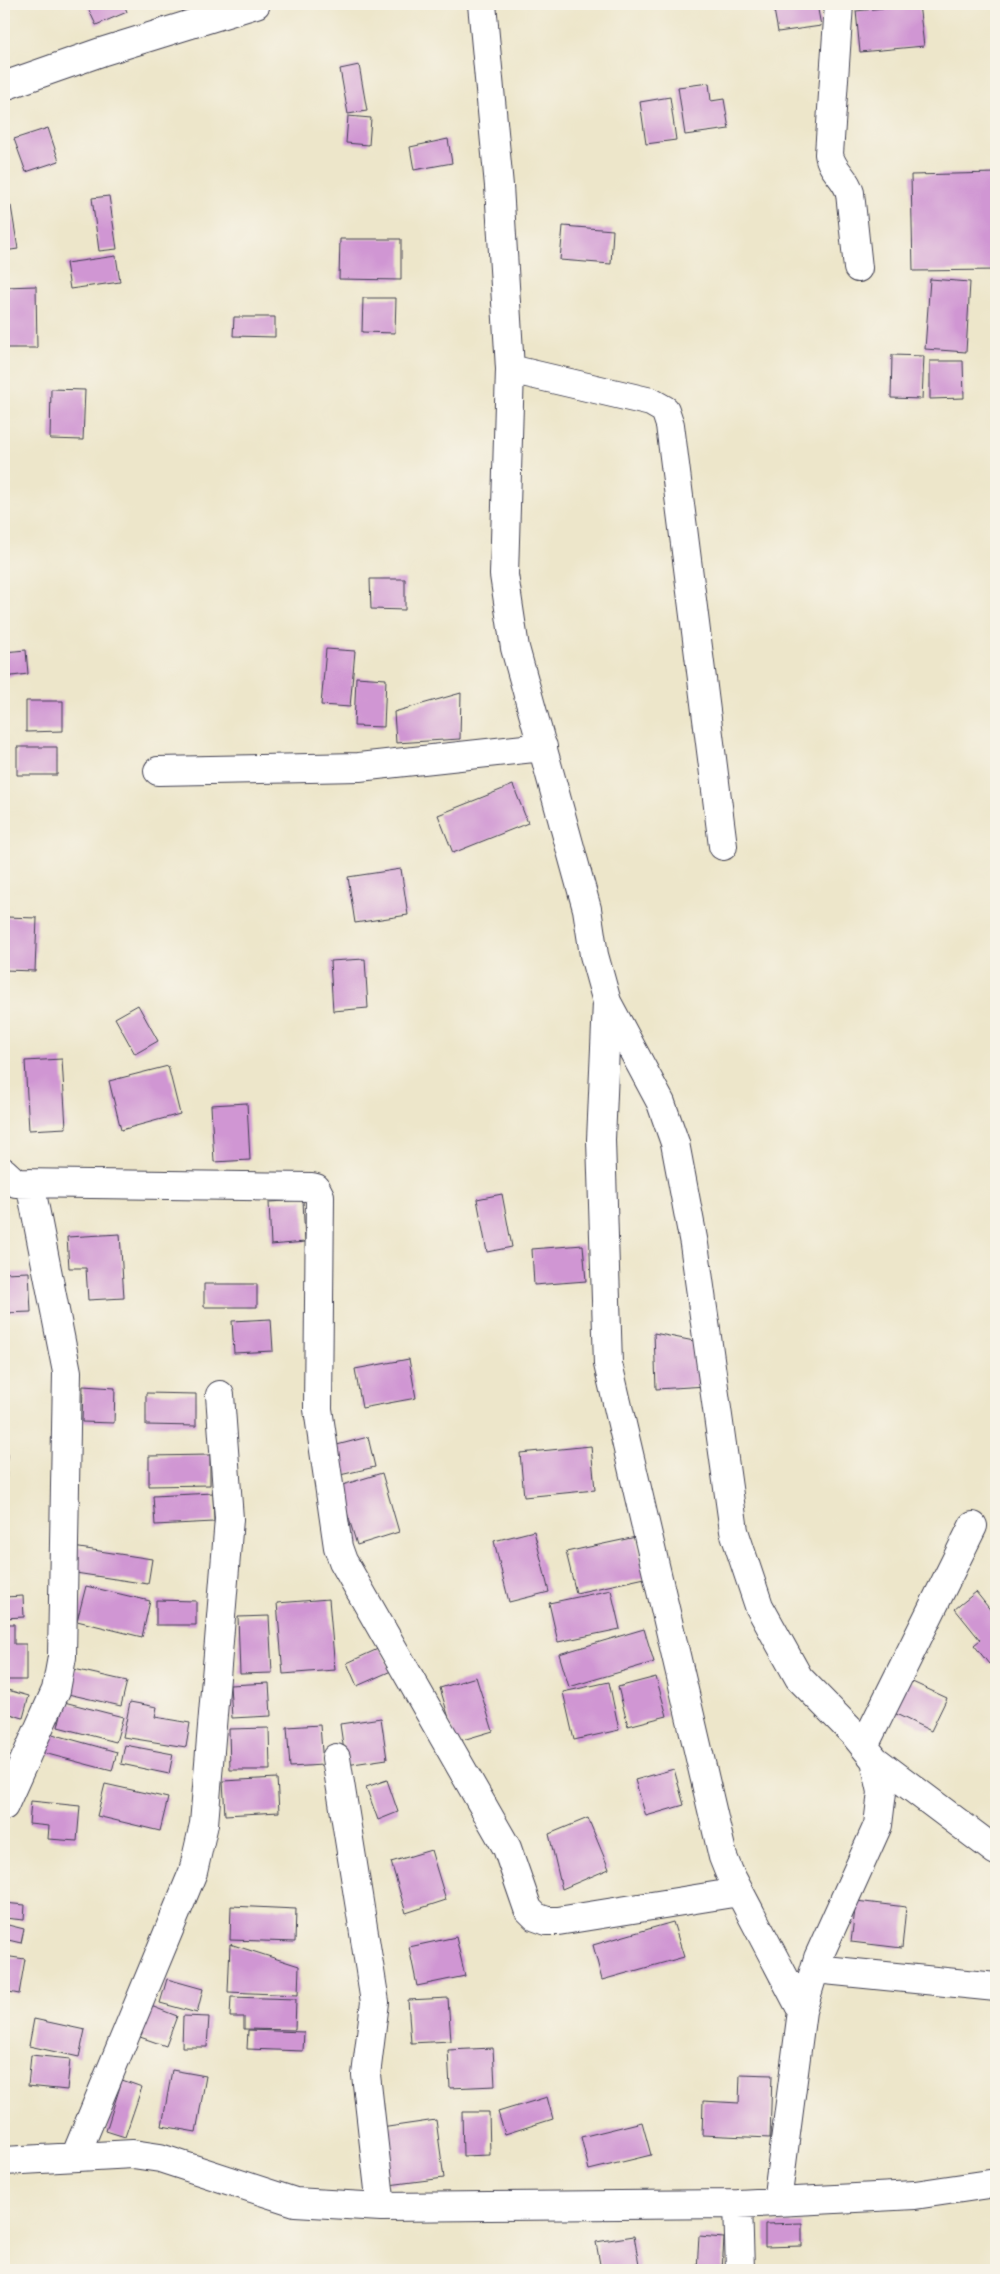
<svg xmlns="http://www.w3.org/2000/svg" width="1000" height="2274" font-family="'Patrick Hand',sans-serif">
	<rect width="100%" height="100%" fill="#f7f3e8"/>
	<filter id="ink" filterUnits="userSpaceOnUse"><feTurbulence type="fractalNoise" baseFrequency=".02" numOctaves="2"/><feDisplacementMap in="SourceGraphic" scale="10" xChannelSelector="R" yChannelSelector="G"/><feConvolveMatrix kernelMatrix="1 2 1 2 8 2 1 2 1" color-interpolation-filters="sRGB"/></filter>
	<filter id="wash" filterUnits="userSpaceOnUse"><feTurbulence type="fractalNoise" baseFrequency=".0096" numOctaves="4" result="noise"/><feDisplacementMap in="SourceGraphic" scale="20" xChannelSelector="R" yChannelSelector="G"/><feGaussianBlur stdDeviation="1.12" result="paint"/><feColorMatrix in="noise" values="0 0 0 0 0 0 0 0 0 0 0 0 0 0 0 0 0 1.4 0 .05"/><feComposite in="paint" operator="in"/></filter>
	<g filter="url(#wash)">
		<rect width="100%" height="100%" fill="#ede6ca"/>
		<g id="blocks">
			<path fill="#d096d3" d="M 86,4 L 124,4 L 127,12 L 96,25 Z
				M 773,4 L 817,4 L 821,26 L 778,32 Z
				M 919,4 L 924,46 L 860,52 L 856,11 Z
				M 359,65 L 367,111 L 348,114 L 340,69 Z
				M 709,83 L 711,101 L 724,99 L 729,129 L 685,135 L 678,87 Z
				M 670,97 L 676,140 L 646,144 L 640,102 Z
				M 348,116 L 371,118 L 369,145 L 346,143 Z
				M 48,128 L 59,161 L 26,172 L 14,139 Z
				M 448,139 L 452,163 L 414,170 L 410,147 Z
				M 996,173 L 996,270 L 913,271 L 911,175 Z
				M 109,196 L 117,249 L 99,251 L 92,198 Z
				M 11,206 L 18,249 L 4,251 L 4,208 Z
				M 563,226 L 613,230 L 611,264 L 560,260 Z
				M 340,239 L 401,239 L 401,280 L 339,279 Z
				M 116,256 L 120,282 L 70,289 L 66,263 Z
				M 930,279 L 970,282 L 966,352 L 925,349 Z
				M 36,286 L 37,348 L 4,348 L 4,287 Z
				M 363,298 L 396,298 L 395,333 L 362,332 Z
				M 234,317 L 275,317 L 275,337 L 233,336 Z
				M 892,355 L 924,356 L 922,399 L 891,398 Z
				M 930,361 L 963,361 L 964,398 L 930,399 Z
				M 51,389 L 85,390 L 83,440 L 50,439 Z
				M 370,579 L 405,579 L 405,610 L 371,609 Z
				M 326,649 L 355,651 L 350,707 L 321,705 Z
				M 26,650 L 28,674 L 4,677 L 4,652 Z
				M 356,677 L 386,679 L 384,727 L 354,726 Z
				M 461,693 L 460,739 L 396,743 L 394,712 Z
				M 26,701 L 63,701 L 63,731 L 26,732 Z
				M 17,747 L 57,747 L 57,775 L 17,775 Z
				M 513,785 L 528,823 L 453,853 L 438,815 Z
				M 401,869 L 408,915 L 355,923 L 348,877 Z
				M 6,917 L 37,918 L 35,971 L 4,970 Z
				M 365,959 L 368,1008 L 333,1011 L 330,961 Z
				M 138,1005 L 158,1041 L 135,1054 L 115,1018 Z
				M 62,1059 L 66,1128 L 29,1130 L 25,1061 Z
				M 168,1066 L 180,1114 L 121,1130 L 109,1081 Z
				M 247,1103 L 250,1160 L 214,1162 L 211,1105 Z
				M 502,1194 L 512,1247 L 487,1252 L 477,1199 Z
				M 303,1200 L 305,1242 L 271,1245 L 269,1202 Z
				M 120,1234 L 124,1298 L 88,1300 L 86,1268 L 69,1268 L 67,1237 Z
				M 583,1245 L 586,1281 L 534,1285 L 532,1249 Z
				M 29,1272 L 31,1312 L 4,1313 L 4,1273 Z
				M 204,1284 L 257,1284 L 257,1307 L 204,1307 Z
				M 271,1319 L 273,1351 L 234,1353 L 232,1321 Z
				M 654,1333 L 699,1342 L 707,1386 L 656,1389 Z
				M 409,1359 L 416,1398 L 362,1408 L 355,1369 Z
				M 83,1386 L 115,1388 L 114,1423 L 82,1422 Z
				M 146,1393 L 196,1394 L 196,1426 L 146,1425 Z
				M 368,1437 L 375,1467 L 340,1475 L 333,1446 Z
				M 591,1446 L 595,1490 L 524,1497 L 520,1453 Z
				M 4,1454 L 8,1454 L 6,1486 L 4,1486 Z
				M 210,1455 L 210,1485 L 149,1486 L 149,1456 Z
				M 382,1473 L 399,1532 L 357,1545 L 339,1486 Z
				M 213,1493 L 214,1522 L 155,1525 L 153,1496 Z
				M 534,1531 L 549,1592 L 509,1602 L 494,1541 Z
				M 636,1537 L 645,1578 L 576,1593 L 566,1552 Z
				M 73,1547 L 152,1559 L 148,1584 L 69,1572 Z
				M 86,1586 L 150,1601 L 142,1637 L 77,1621 Z
				M 611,1590 L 620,1629 L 558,1642 L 549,1603 Z
				M 976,1592 L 996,1617 L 996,1658 L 989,1664 L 974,1645 L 980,1640 L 955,1609 Z
				M 23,1596 L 24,1617 L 4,1618 L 4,1597 Z
				M 329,1599 L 335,1670 L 283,1674 L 277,1603 Z
				M 156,1600 L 196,1601 L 196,1625 L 156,1625 Z
				M 269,1616 L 272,1673 L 240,1674 L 238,1617 Z
				M 4,1624 L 14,1624 L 14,1644 L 26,1644 L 26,1680 L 4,1680 Z
				M 644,1629 L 654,1662 L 569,1687 L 559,1654 Z
				M 380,1648 L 391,1671 L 357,1686 L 347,1663 Z
				M 65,1667 L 127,1681 L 121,1706 L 59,1692 Z
				M 476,1677 L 493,1731 L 456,1742 L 440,1688 Z
				M 656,1677 L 667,1716 L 628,1726 L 618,1687 Z
				M 906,1679 L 947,1698 L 931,1731 L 890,1711 Z
				M 609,1682 L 619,1730 L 574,1740 L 563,1692 Z
				M 269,1683 L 271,1716 L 232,1718 L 230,1685 Z
				M 4,1689 L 29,1696 L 23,1718 L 4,1712 Z
				M 64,1702 L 123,1717 L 116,1742 L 58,1727 Z
				M 130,1702 L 157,1707 L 155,1717 L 190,1723 L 186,1747 L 123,1737 Z
				M 381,1718 L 387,1759 L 346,1765 L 340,1724 Z
				M 320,1725 L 323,1765 L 290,1767 L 287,1727 Z
				M 269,1728 L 270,1770 L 230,1770 L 229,1729 Z
				M 45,1732 L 117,1752 L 112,1771 L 40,1752 Z
				M 125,1745 L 173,1754 L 169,1774 L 121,1764 Z
				M 674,1769 L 684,1805 L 646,1816 L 635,1780 Z
				M 277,1778 L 279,1812 L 225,1815 L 223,1781 Z
				M 387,1780 L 398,1812 L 378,1820 L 366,1787 Z
				M 105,1784 L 168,1798 L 160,1831 L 97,1816 Z
				M 31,1801 L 80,1806 L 77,1841 L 48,1839 L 49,1826 L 29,1824 Z
				M 588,1818 L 609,1869 L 562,1889 L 549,1834 Z
				M 431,1850 L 446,1900 L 406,1913 L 391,1862 Z
				M 856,1901 L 906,1907 L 902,1948 L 851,1942 Z
				M 4,1903 L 25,1905 L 24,1920 L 4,1918 Z
				M 231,1906 L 296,1909 L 295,1942 L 230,1940 Z
				M 673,1922 L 684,1957 L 602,1980 L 593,1945 Z
				M 4,1924 L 24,1929 L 21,1943 L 4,1939 Z
				M 456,1937 L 465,1976 L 417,1986 L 409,1947 Z
				M 230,1944 L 299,1966 L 298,1995 L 228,1992 Z
				M 4,1956 L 25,1959 L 19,1994 L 4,1991 Z
				M 167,1979 L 203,1989 L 197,2013 L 160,2003 Z
				M 231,1997 L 296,1999 L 295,2030 L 244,2029 L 244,2017 L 230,2017 Z
				M 448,1998 L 451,2041 L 411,2043 L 408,2000 Z
				M 151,2006 L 177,2016 L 166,2046 L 140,2037 Z
				M 183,2016 L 209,2017 L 207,2047 L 182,2047 Z
				M 34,2019 L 85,2030 L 79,2057 L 29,2046 Z
				M 248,2030 L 304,2032 L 303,2051 L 247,2049 Z
				M 493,2048 L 495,2086 L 450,2088 L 448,2050 Z
				M 31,2055 L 70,2059 L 67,2090 L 28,2086 Z
				M 172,2070 L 206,2076 L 196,2132 L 162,2126 Z
				M 740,2074 L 772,2075 L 770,2138 L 702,2135 L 703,2101 L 739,2103 Z
				M 122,2080 L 142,2087 L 125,2137 L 106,2131 Z
				M 547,2097 L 553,2119 L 505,2134 L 498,2112 Z
				M 462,2112 L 489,2112 L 490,2155 L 463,2156 Z
				M 436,2120 L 444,2178 L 389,2185 L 381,2128 Z
				M 642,2122 L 651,2155 L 589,2170 L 581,2137 Z
				M 802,2223 L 802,2246 L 765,2247 L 765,2224 Z
				M 634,2236 L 640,2270 L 601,2270 L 596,2242 Z
				M 699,2236 L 724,2238 L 722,2270 L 697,2270 Z"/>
		</g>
	</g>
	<g filter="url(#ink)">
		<use href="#blocks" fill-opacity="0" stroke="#403f50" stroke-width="1"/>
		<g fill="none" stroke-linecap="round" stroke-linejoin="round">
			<defs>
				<path id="street" d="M 482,4 L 499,186 L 510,369 L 504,575 L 515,648 L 587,909 L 594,955 L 607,1002 L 661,1103 L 675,1143 L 694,1244 L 734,1531 L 759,1606 L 799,1678 L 854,1734 L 875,1760 L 882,1792 L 878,1825 L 818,1958 L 802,2011 L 777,2202
					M 839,4 L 829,154 C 831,170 846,177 850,193 L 858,268
					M 4,86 L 101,52 L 256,4
					M 510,369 L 651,402 L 665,410 L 670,425 L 723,846
					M 158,771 L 359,767 L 543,747
					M 607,1002 L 601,1140 L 608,1364 L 723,1857 L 729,1872 L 802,2011
					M 4,1172 L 16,1183 L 312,1187 L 316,1188 L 320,1196 L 318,1409 L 338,1547 L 343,1561 L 507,1848 L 528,1909 L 536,1917 L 547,1921 L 558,1921 L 739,1892
					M 864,1746 L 973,1526
					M 336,1758 L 375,2002 L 366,2075 L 381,2207
					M 875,1760 L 996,1851
					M 4,1806 L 56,1690 L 62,1657 L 67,1372 L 30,1183
					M 815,1969 L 996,1987
					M 75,2157 L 193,1872 L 204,1824 L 229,1519 L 220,1395
					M 4,2161 L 133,2154 L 160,2158 L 295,2202 L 381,2207 L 738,2204 L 915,2195 L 996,2183
					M 738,2204 L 740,2270"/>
			</defs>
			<use href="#street" stroke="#403f50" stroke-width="30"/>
			<use href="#street" stroke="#fff" stroke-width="28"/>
		</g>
	</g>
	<rect width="1000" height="2274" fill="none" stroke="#f7f3e8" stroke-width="20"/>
</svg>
